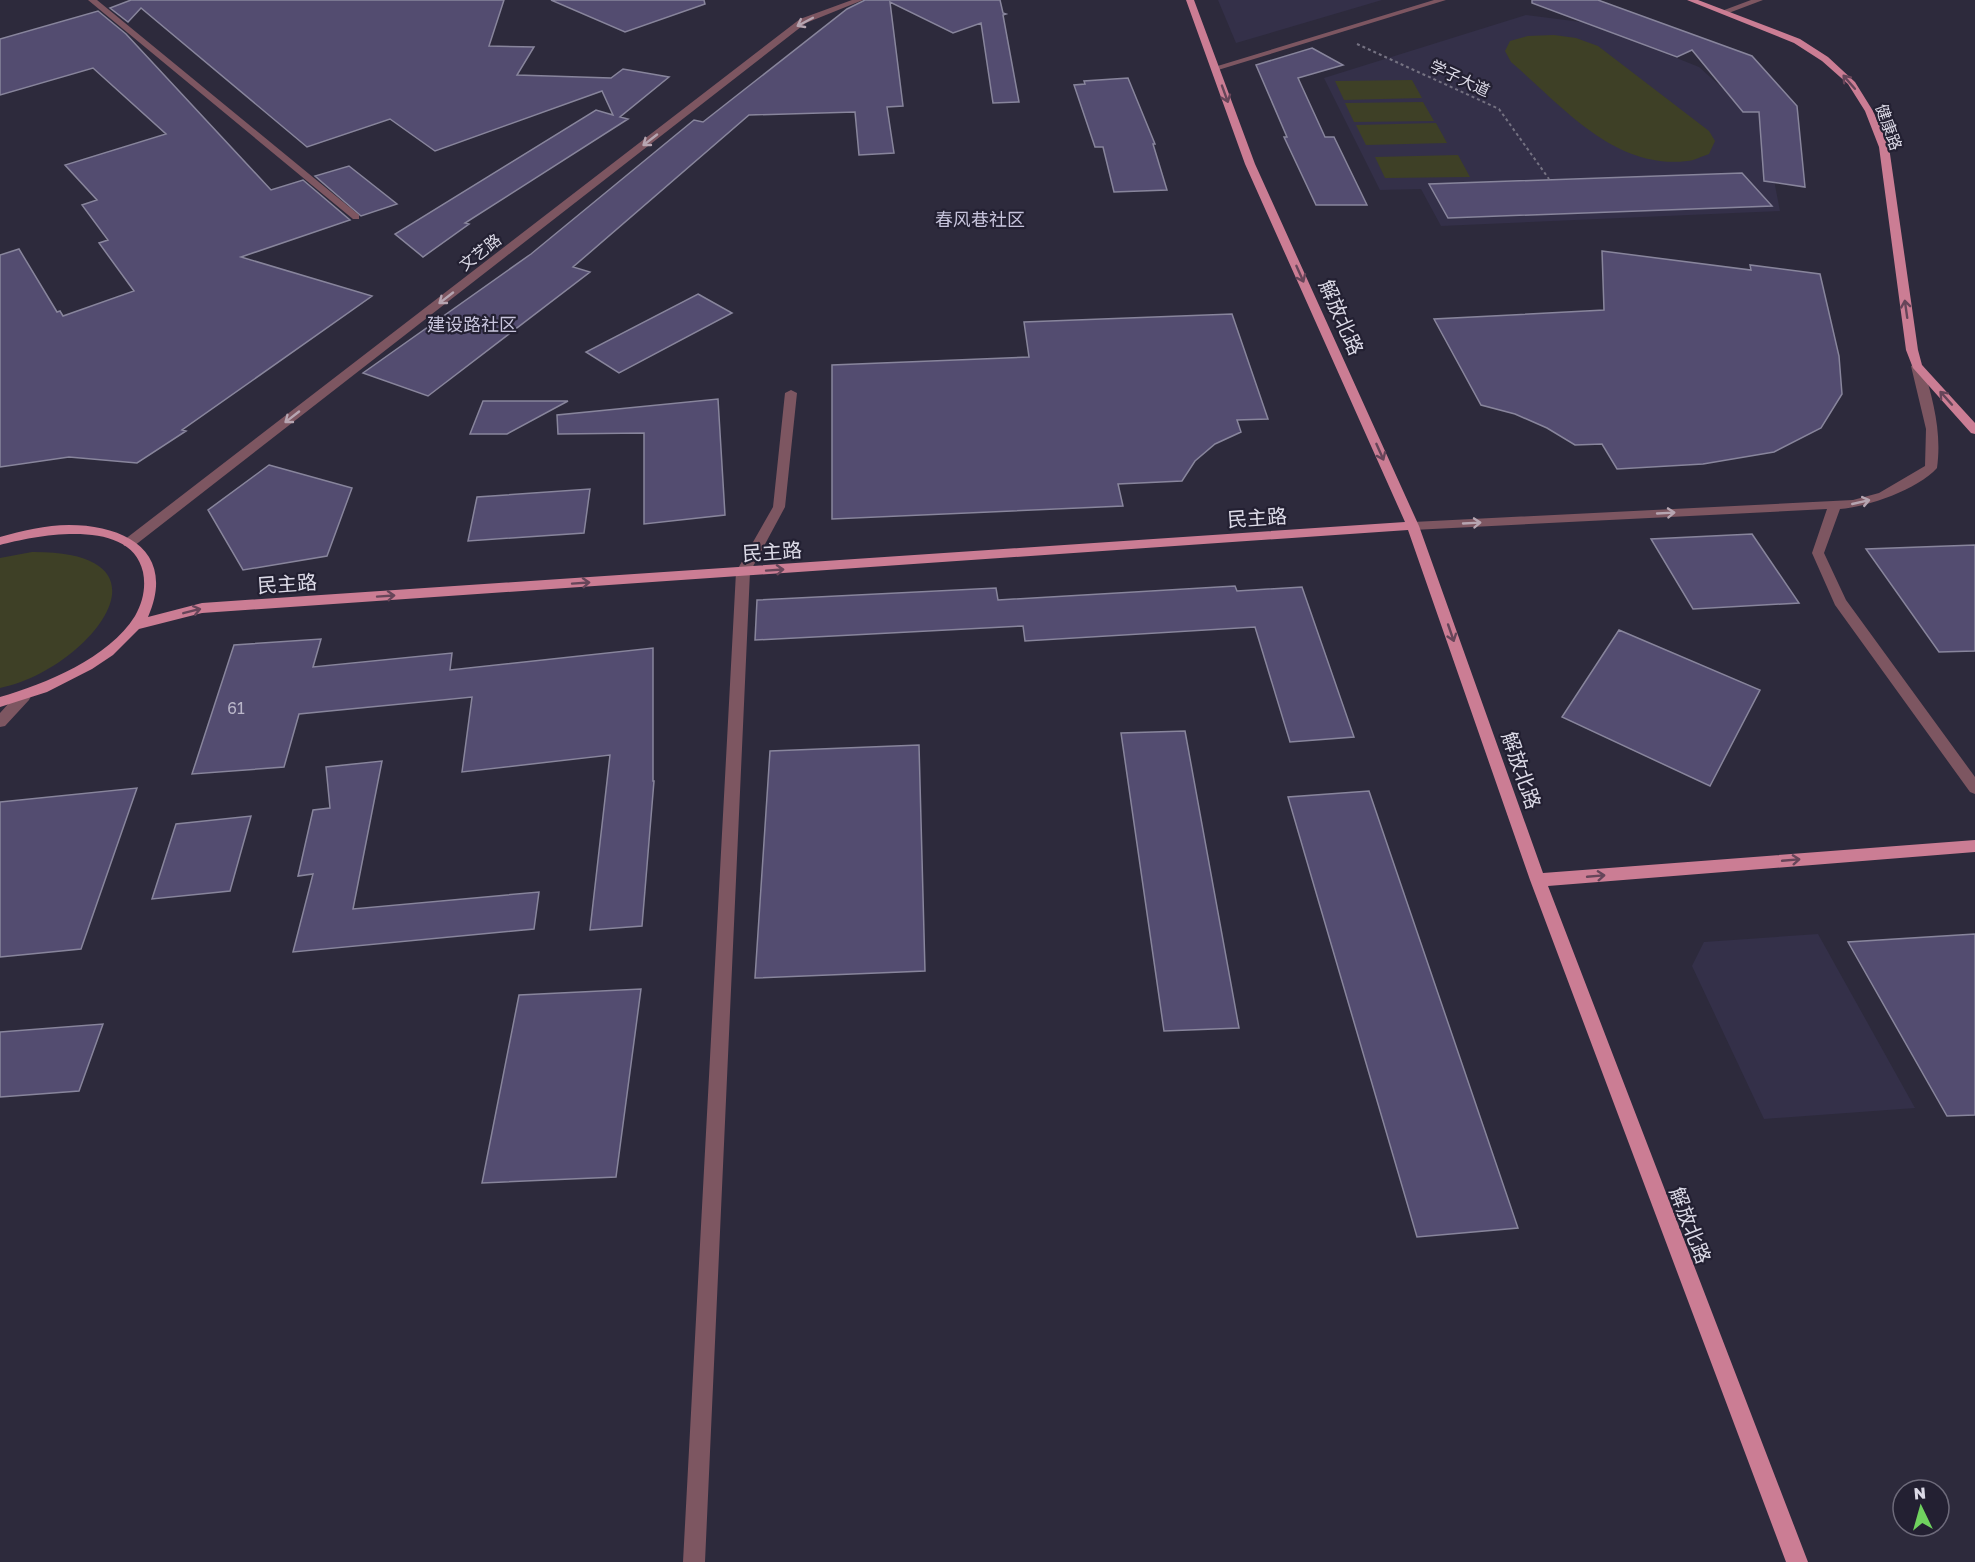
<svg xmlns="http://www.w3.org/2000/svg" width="1975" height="1562" font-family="'Golos Text','Noto Sans SC',sans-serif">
	<rect width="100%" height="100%" fill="#2d2a3c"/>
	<path fill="#343049" d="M 1218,0 L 1382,0 L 1236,43 Z
		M 1526,15 L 1589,23 L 1699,67 L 1738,102 L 1760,108 L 1780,211 L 1441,226 L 1421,189 L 1380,190 L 1324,78 Z
		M 1818,934 L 1915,1108 L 1764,1119 L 1692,966 L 1704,942 Z"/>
	<path fill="#3e4026" d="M 1554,35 L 1576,38 L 1598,46 L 1709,131 L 1715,141 L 1709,154 C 1702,156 1694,161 1687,161 C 1614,170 1561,105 1511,62 L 1505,51 L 1510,41 L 1528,36 Z
		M 1412,80 L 1422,98 L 1344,100 L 1335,81 Z
		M 1423,102 L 1434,121 L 1354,122 L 1345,103 Z
		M 1436,123 L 1447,143 L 1366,145 L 1356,125 Z
		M 1458,155 L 1470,177 L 1385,178 L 1375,157 Z
		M 32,552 C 186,551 86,671 0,688 L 0,558 Z"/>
	<path fill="#534c70" stroke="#88859c" stroke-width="1.5" d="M 131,0 L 504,0 L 489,46 L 534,47 L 517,75 L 611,78 L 623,69 L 669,77 L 620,117 L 628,119 L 465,223 L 469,224 L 423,257 L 395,234 L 596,110 L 613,115 L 602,91 L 435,151 L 390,119 L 307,147 L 141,8 L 128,22 L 110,8 Z
		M 551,0 L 704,0 L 705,4 L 625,32 Z
		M 865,0 L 1000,0 L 1003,13 L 1006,14 L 1003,15 L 1019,102 L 993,103 L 981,23 L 953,33 L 890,2 L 903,106 L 887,107 L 894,153 L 859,155 L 855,112 L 749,115 L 573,267 L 590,272 L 428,396 L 363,373 L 531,254 L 694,120 L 703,122 L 847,9 Z
		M 1532,0 L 1598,0 L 1752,56 L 1797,106 L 1805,187 L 1764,181 L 1759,112 L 1743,112 L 1692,50 L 1677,57 L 1532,3 Z
		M 98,11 L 126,34 L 271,190 L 303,180 L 350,220 L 241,257 L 372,296 L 182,430 L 186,431 L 137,463 L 69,457 L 0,467 L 0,255 L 19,249 L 57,312 L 60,311 L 63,316 L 134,291 L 99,243 L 108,240 L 82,205 L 97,200 L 65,165 L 166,134 L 93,68 L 0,95 L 0,39 Z
		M 1312,48 L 1343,65 L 1298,78 L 1325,137 L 1334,137 L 1367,205 L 1316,205 L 1284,137 L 1287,137 L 1256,65 Z
		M 1128,78 L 1155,144 L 1153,144 L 1167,190 L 1114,192 L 1103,147 L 1095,147 L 1074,85 L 1085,84 L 1084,81 Z
		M 349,166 L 397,204 L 361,216 L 315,176 Z
		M 1742,173 L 1772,206 L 1448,218 L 1429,184 Z
		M 1602,251 L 1751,270 L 1750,265 L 1820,274 L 1839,356 L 1842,394 L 1821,428 L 1774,452 L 1703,464 L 1617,469 L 1602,444 L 1575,445 L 1547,428 L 1515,414 L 1481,405 L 1434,319 L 1604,310 Z
		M 698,294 L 732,313 L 619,373 L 586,352 Z
		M 1232,314 L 1268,419 L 1237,420 L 1241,432 L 1215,444 L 1195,461 L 1182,481 L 1118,484 L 1123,506 L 832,519 L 832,365 L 1029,357 L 1024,322 Z
		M 718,399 L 725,515 L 644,524 L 644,433 L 558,434 L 557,415 Z
		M 483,401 L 568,401 L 507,434 L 470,434 Z
		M 269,465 L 352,488 L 327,556 L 243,570 L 208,510 Z
		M 590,489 L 584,533 L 468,541 L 477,497 Z
		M 1752,534 L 1799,603 L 1693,609 L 1651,539 Z
		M 1975,545 L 1975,651 L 1939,652 L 1866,549 Z
		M 1235,586 L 1237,591 L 1302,587 L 1354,737 L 1290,742 L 1255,627 L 1025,641 L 1023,626 L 755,640 L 757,600 L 996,588 L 998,600 Z
		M 1619,630 L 1760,690 L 1710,786 L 1562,717 Z
		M 321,639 L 313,667 L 452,653 L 450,670 L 653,648 L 653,781 L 654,781 L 642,926 L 590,930 L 610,755 L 462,772 L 472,697 L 299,714 L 284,767 L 192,774 L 234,645 Z
		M 1185,731 L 1239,1028 L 1164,1031 L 1121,733 Z
		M 919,745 L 925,971 L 755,978 L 770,751 Z
		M 382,761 L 353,909 L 539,892 L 534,929 L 293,952 L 313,874 L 298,876 L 313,810 L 330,808 L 326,767 Z
		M 137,788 L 81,949 L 0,957 L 0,802 Z
		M 1369,791 L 1518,1228 L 1417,1237 L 1288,797 Z
		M 251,816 L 230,891 L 152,899 L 176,824 Z
		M 1975,934 L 1975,1115 L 1947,1116 L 1848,942 Z
		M 641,989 L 616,1177 L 482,1183 L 519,995 Z
		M 103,1024 L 79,1091 L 0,1097 L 0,1032 Z"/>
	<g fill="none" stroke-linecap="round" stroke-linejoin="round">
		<path stroke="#757282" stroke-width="2" stroke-dasharray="3 3" stroke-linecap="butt" d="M 1357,44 L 1499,109 L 1549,179"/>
		<path fill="#7d5661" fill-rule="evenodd" d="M 88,0 L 97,0 L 359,215 L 359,219 L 353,219 Z
			M 852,0 L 863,0 L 806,23 L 134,546 L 124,546 L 123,543 L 124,540 L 800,19 Z
			M 1434,0 L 1446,0 L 1218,70 L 1211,68 Z
			M 1751,0 L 1763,0 L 1726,14 L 1719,12 Z
			M 1917,363 L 1923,366 C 1933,400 1942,432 1937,468 C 1918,489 1868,507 1840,509 L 1824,553 L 1846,600 L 1975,777 L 1975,794 L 1970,792 L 1835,605 L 1812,553 L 1827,509 L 1413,530 L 1407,526 L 1413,522 L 1853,500 L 1879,493 L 1925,466 L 1926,429 L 1911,366 Z
			M 791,390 L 797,393 L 785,507 L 750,572 L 705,1562 L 683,1562 L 736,572 L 773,507 L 785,393 Z
			M 24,691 L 29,692 L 31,696 L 29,700 L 5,726 L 0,727 L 0,713 L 19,692 Z"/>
		<path fill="#cb7d94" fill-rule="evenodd" d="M 1186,0 L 1194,0 L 1255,164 L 1419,526 L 1543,873 L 1975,840 L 1975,852 L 1548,886 L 1808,1562 L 1786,1562 L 1530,880 L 1408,530 L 202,613 L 139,629 L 113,655 L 92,669 L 47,692 L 0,707 L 0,697 C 45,684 109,658 135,616 C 143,602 146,587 143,572 C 131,517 37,535 0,545 L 0,537 C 22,531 46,525 69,525 C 127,525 176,553 148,617 L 202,603 L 1405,522 L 1245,164 Z
			M 1687,0 L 1698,0 L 1800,39 L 1828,57 L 1855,82 L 1873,111 L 1889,147 L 1918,350 L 1922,365 L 1975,423 L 1975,434 L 1971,433 L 1913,368 L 1906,350 L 1879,147 L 1865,111 L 1848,84 L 1822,61 L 1794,43 Z"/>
	</g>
	<defs><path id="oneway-shaft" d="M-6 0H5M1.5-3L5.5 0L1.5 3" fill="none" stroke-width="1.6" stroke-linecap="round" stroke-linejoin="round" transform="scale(1.5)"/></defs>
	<g stroke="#b6a5b1">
		<use href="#oneway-shaft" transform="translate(805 22) rotate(152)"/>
		<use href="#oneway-shaft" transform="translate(650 140) rotate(142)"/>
		<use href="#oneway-shaft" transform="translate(446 298) rotate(142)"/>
		<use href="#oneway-shaft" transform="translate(292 417) rotate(142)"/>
		<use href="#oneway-shaft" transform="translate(1861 502) rotate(-13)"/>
		<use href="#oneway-shaft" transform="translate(1666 513) rotate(-3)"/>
		<use href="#oneway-shaft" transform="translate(1472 523) rotate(-3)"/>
	</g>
	<g stroke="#664559">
		<use href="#oneway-shaft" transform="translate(1849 82) rotate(-131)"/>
		<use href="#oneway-shaft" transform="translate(1225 94) rotate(70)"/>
		<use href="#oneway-shaft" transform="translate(1300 274) rotate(66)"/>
		<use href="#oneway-shaft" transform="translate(1906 309) rotate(-98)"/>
		<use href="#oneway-shaft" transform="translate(1946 398) rotate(-132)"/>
		<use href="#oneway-shaft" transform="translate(1380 452) rotate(66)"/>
		<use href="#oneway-shaft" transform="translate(775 570) rotate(-4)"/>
		<use href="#oneway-shaft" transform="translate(581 583) rotate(-4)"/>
		<use href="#oneway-shaft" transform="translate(386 596) rotate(-4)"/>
		<use href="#oneway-shaft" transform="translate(192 611) rotate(-14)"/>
		<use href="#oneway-shaft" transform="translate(1451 633) rotate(71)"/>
		<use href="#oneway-shaft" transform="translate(1791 860) rotate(-5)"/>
		<use href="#oneway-shaft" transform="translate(1596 876) rotate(-5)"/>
	</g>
	<g text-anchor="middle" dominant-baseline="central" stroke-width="4.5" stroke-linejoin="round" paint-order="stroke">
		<g font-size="16" fill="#dcdae7" stroke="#232032">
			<text transform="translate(1460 78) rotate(25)">学子大道</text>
			<text transform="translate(1889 127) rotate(70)">健康路</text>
			<text transform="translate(480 252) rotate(-38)">文艺路</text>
		</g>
		<g font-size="16" fill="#bab6c9">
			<text x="236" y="708">61</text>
		</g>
		<g font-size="18" fill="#c7c4dc" stroke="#232032">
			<text x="980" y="219">春风巷社区</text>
			<text x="472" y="324">建设路社区</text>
		</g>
		<g font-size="20" fill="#dcdae7" stroke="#232032">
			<text transform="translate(1342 317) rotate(66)">解放北路</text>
			<text transform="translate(1257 517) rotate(-4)">民主路</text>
			<text transform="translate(772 551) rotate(-4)">民主路</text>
			<text transform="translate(287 583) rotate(-4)">民主路</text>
			<text transform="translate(1522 770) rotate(71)">解放北路</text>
			<text transform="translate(1691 1225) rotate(69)">解放北路</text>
		</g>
	</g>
	<g transform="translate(1921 1508) rotate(355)"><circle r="28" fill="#232032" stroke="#6d6a7a" stroke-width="1.5"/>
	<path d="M0-4.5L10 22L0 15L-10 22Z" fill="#70d35f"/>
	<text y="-9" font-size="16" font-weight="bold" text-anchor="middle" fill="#dcdae7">N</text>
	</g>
</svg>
